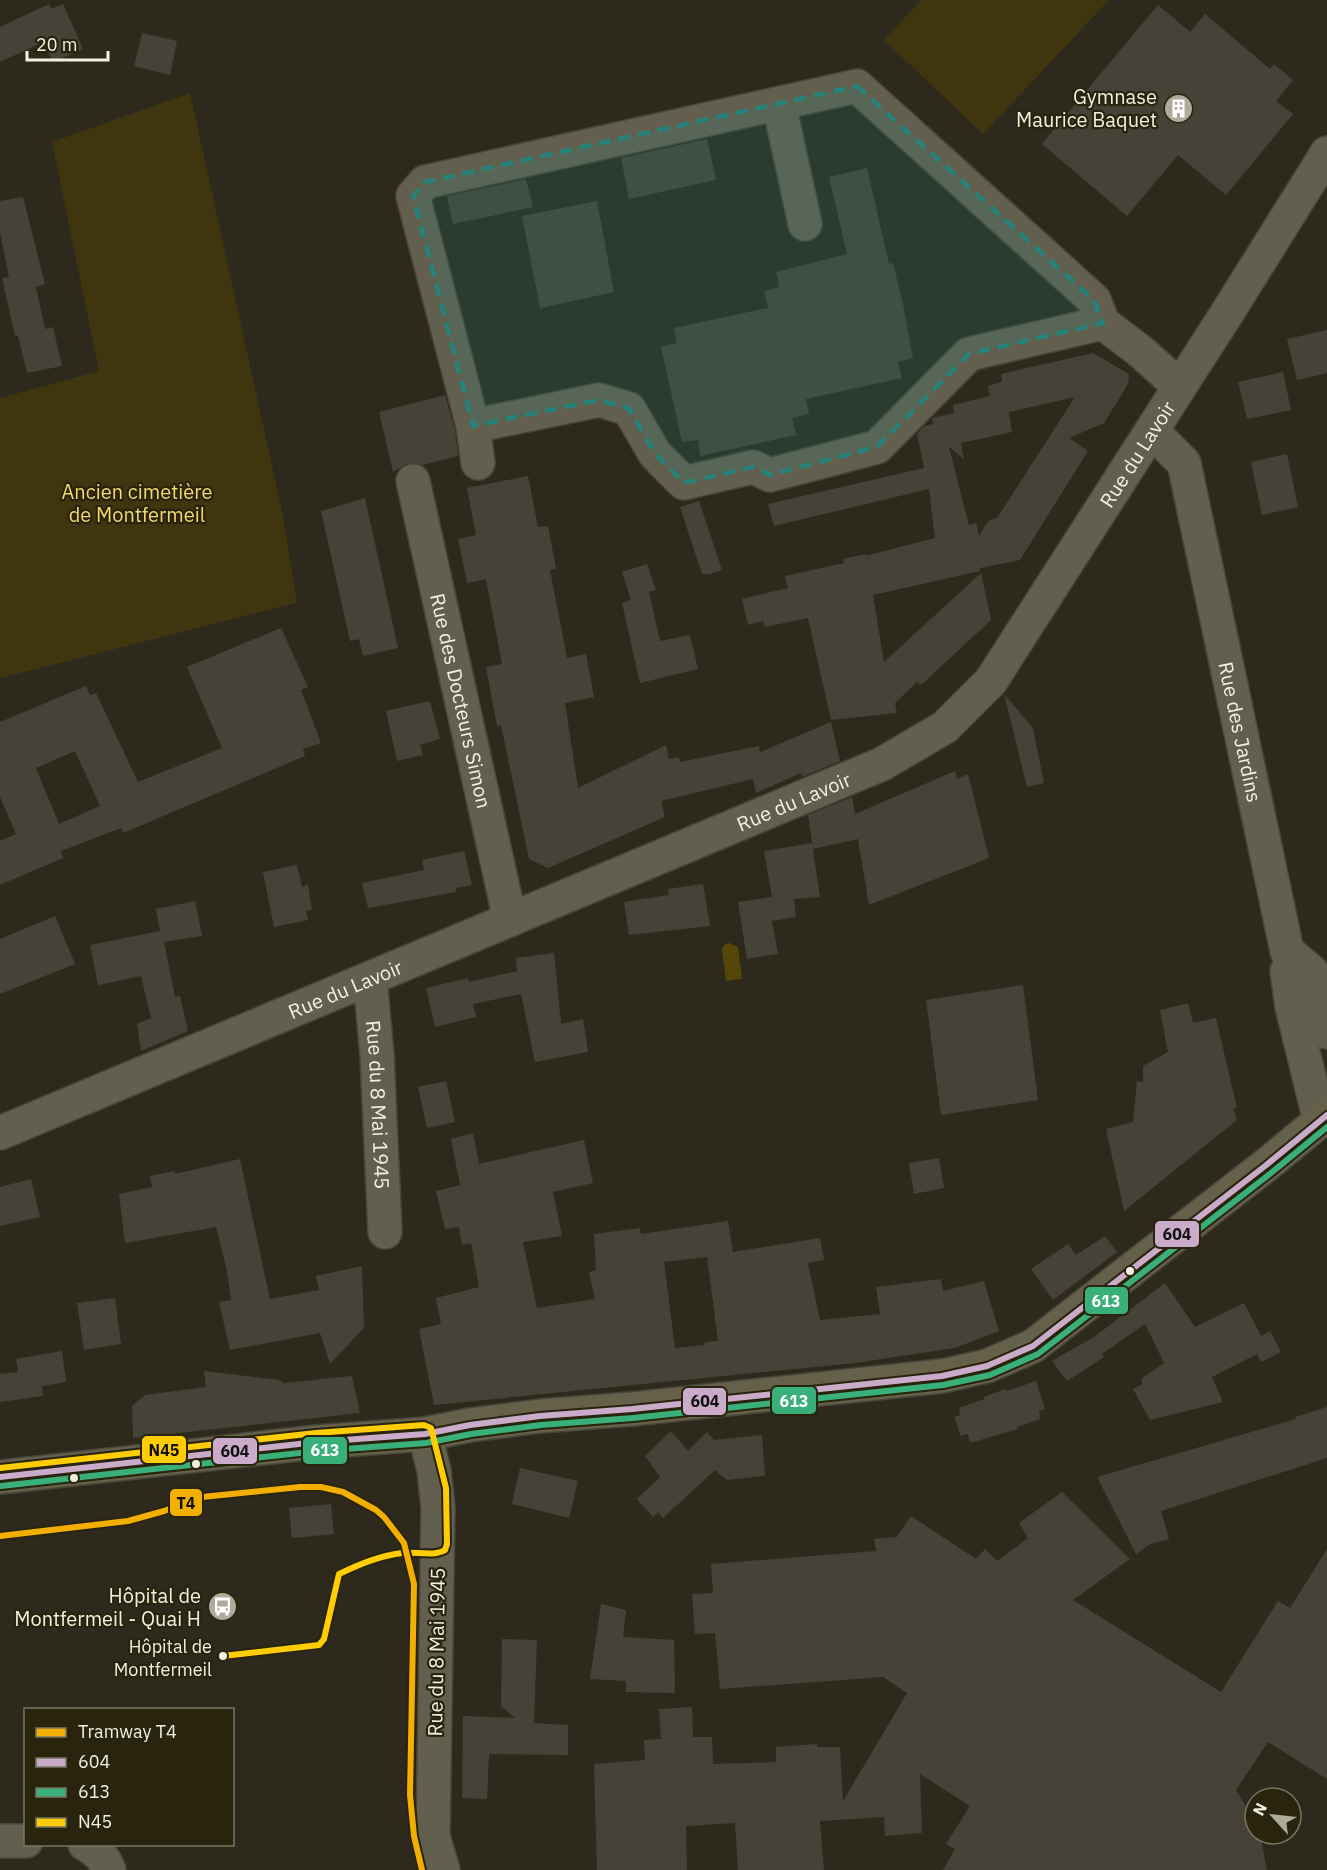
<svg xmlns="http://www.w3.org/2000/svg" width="1327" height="1870" font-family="'IBM Plex Sans',sans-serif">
	<rect width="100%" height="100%" fill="#2d2a1d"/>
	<path fill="#3f360f" d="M 921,0 L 1109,0 L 983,134 L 884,40 Z
		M 190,93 L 283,516 L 297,603 L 0,678 L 0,398 L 99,371 L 52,142 Z"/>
	<path fill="#544707" d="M 729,943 L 738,947 L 742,979 L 726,981 L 722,949 L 725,944 Z"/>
	<path fill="#454338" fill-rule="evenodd" d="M 49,4 L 51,9 L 63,4 L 83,49 L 53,62 L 43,42 L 0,62 L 0,27 Z
		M 1158,5 L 1190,32 L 1205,14 L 1270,69 L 1274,64 L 1293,80 L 1276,101 L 1293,114 L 1226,195 L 1178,155 L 1127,216 L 1042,144 Z
		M 142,33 L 177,41 L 170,75 L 134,66 Z
		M 707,139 L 716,180 L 629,199 L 621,158 Z
		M 867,168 L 889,264 L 893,263 L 903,304 L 913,358 L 898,362 L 902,378 L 806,399 L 809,414 L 792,418 L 796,435 L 700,456 L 698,440 L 682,442 L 661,347 L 677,343 L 674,328 L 768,308 L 764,291 L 779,287 L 776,272 L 847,254 L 829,177 Z
		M 526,179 L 533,207 L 453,224 L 447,196 Z
		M 23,197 L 45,284 L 36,287 L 45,329 L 53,327 L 62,366 L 27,373 L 18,336 L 15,336 L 2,278 L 9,277 L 0,233 L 0,201 Z
		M 597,201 L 614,292 L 540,308 L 522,216 Z
		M 1327,330 L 1327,373 L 1297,380 L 1287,339 Z
		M 1093,353 L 1129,374 L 1128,384 L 1104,423 L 1069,438 L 1088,451 L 1020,560 L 980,568 L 980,571 L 873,595 L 884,662 L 981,573 L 991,620 L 921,685 L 917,682 L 895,703 L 897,713 L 831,720 L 808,618 L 765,627 L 763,621 L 748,625 L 742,599 L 788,588 L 785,576 L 844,563 L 843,559 L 865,554 L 865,556 L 935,538 L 929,489 L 774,526 L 768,504 L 924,468 L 917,434 L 924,426 L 933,424 L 932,418 L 954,413 L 953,405 L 990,396 L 988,386 L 1002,382 L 1001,374 ZM 1075,397 L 997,518 L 988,521 L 979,536 L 976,523 L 969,525 L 949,447 L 964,459 L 961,443 L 1012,432 L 1009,412 Z
		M 1283,372 L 1291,410 L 1247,419 L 1238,382 Z
		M 445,395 L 455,430 L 458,456 L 422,465 L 408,463 L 393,472 L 379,412 Z
		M 1287,454 L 1298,507 L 1262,515 L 1251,462 Z
		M 528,476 L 538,527 L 548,526 L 556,569 L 550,570 L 567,658 L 586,654 L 594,697 L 565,703 L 578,788 L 666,745 L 669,759 L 679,757 L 680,762 L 759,746 L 760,752 L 831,722 L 840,761 L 802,777 L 801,773 L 756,793 L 753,779 L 661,801 L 665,817 L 548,868 L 529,859 L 501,725 L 497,726 L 486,667 L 502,664 L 486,579 L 467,583 L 458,539 L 476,535 L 467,488 Z
		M 365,498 L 398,648 L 363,656 L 359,639 L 350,641 L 321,511 Z
		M 699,501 L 722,570 L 710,574 L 702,574 L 680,507 Z
		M 647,564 L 656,590 L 649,592 L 660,641 L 690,635 L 698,669 L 640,683 L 622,603 L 631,600 L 622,572 Z
		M 281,628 L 308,687 L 301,690 L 321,743 L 303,749 L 305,756 L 123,833 L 121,828 L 61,851 L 63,858 L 0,885 L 0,841 L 16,834 L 0,797 L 0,722 L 86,686 L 90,695 L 96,693 L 138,782 L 222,748 L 187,667 ZM 75,751 L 100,806 L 59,824 L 36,768 Z
		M 1004,694 L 1033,728 L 1044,783 L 1027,787 Z
		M 430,701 L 440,739 L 420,745 L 423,755 L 397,761 L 386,711 Z
		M 955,771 L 957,779 L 968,774 L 989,858 L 869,905 L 858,839 L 813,849 L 808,815 L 852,797 L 855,814 Z
		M 812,843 L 820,897 L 794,899 L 796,917 L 772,921 L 778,954 L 747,959 L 738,902 L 772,897 L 764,851 Z
		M 464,851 L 472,885 L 456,888 L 456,892 L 368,908 L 362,883 L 424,870 L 422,860 Z
		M 297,865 L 302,887 L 308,885 L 312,910 L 306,911 L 308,920 L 274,927 L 263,872 Z
		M 703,884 L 710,926 L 629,935 L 624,902 L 669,895 L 668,889 Z
		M 195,901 L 202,936 L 164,942 L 175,997 L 180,996 L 188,1031 L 141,1051 L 137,1024 L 151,1018 L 141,976 L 98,985 L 90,945 L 160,931 L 156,909 Z
		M 55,916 L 75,964 L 0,994 L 0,939 Z
		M 554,953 L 561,1024 L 583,1019 L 588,1052 L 535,1062 L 521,994 L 473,1004 L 476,1017 L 435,1027 L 426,988 L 468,978 L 469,982 L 517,971 L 516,958 Z
		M 1023,985 L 1038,1100 L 941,1115 L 926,1000 Z
		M 1188,1003 L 1193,1023 L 1216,1018 L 1237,1108 L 1233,1109 L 1237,1120 L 1124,1211 L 1106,1129 L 1133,1122 L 1137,1081 L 1143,1082 L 1143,1066 L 1168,1052 L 1160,1010 Z
		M 446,1081 L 455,1122 L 427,1128 L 418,1087 Z
		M 473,1133 L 479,1164 L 584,1140 L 593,1183 L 553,1192 L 562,1236 L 523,1242 L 537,1308 L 595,1299 L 589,1272 L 596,1270 L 594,1234 L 640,1228 L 641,1234 L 728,1221 L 733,1252 L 820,1238 L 824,1260 L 808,1263 L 820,1320 L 880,1314 L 876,1287 L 941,1279 L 943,1291 L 984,1281 L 999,1331 L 955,1348 L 855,1363 L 434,1405 L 419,1329 L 441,1324 L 436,1298 L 479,1287 L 471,1243 L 462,1245 L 459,1227 L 445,1229 L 436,1191 L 460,1185 L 451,1139 ZM 707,1257 L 718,1341 L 705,1342 L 704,1345 L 675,1348 L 664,1262 Z
		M 939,1158 L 944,1188 L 914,1194 L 909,1163 Z
		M 240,1159 L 270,1299 L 319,1290 L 316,1276 L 362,1266 L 364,1328 L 330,1364 L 320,1333 L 230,1350 L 219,1302 L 231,1300 L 227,1271 L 216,1227 L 125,1243 L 119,1194 L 152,1187 L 150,1176 L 175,1171 L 175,1174 Z
		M 31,1179 L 40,1217 L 0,1226 L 0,1187 Z
		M 1105,1236 L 1117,1252 L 1053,1300 L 1031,1269 L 1068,1244 L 1076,1255 Z
		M 1165,1283 L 1195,1327 L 1244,1303 L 1261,1336 L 1270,1331 L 1281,1352 L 1261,1362 L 1257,1354 L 1212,1377 L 1223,1402 L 1150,1420 L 1133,1389 L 1143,1384 L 1141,1379 L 1164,1363 L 1145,1324 L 1102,1354 L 1104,1357 L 1067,1381 L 1052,1361 L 1094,1337 Z
		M 115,1298 L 121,1344 L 84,1350 L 77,1303 Z
		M 62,1351 L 66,1382 L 42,1386 L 43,1396 L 0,1402 L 0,1374 L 18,1372 L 16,1359 Z
		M 204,1371 L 279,1380 L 284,1383 L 352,1376 L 360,1413 L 133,1438 L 132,1406 L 145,1395 L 206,1387 Z
		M 1036,1381 L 1045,1409 L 1039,1411 L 1040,1419 L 1017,1427 L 1018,1429 L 970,1443 L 968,1434 L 961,1436 L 954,1417 L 960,1415 L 959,1408 L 984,1399 L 984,1397 L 1005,1389 L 1007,1391 Z
		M 1327,1407 L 1327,1458 L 1161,1511 L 1169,1539 L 1150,1544 L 1136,1554 L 1097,1477 L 1296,1419 L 1295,1417 Z
		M 671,1431 L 688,1451 L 707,1432 L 714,1440 L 762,1435 L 765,1476 L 727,1480 L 715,1470 L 663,1518 L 658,1512 L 653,1517 L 637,1499 L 660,1477 L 645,1456 Z
		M 520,1468 L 578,1481 L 569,1518 L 512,1504 Z
		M 1062,1492 L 1130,1559 L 1073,1600 L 1221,1692 L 1278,1601 L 1290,1608 L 1327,1549 L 1327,1779 L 1268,1742 L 1236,1790 L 1255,1821 L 1255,1834 L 1260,1834 L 1267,1870 L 943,1870 L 955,1849 L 946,1844 L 970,1806 L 920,1774 L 922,1833 L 885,1836 L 884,1817 L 820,1821 L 824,1870 L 738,1870 L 735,1823 L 686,1826 L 687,1870 L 597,1870 L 594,1764 L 645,1760 L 644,1740 L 661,1739 L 659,1709 L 692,1707 L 693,1737 L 712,1737 L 713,1764 L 776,1762 L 776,1747 L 817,1744 L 817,1747 L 840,1747 L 843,1801 L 907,1693 L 883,1677 L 720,1689 L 715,1633 L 695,1634 L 692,1594 L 713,1593 L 711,1564 L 876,1551 L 874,1539 L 897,1537 L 911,1516 L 976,1559 L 985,1549 L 997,1561 L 1028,1538 L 1019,1523 Z
		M 331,1504 L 334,1534 L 292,1538 L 289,1508 Z
		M 601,1604 L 626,1610 L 623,1637 L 674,1640 L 675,1693 L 626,1692 L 626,1681 L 590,1679 Z
		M 502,1639 L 537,1640 L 534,1723 L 568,1725 L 568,1755 L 489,1754 L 487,1799 L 462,1798 L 463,1716 L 515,1718 L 501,1706 Z"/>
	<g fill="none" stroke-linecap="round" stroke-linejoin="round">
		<defs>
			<g id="street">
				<path d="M 779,104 L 805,224"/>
				<path d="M 473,426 L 413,196 L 425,182 L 857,86 L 1094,300 L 1103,323 L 1140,351 L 1179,386"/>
				<path id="s1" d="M 1152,431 L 1184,463 L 1287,951 L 1312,972 L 1327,1032"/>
				<path d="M 478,463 L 473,426 L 599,400 L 629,409 L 655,454 L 684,483 L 753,467 L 770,475 L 877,447 L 969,354 L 1103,323"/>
				<path id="s2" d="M 413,481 L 510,920"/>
				<path d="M 1287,971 L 1292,1007 L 1320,1121"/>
				<path id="s3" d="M 370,979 L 377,1055 L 385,1232"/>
				<path id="s4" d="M 0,1133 L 882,764 L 945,727 L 991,681 L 1229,310 L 1327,153"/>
				<path d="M 425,1434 L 434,1471 L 438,1508 L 433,1836 L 443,1870"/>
				<path d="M 0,1841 L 26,1841"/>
				<path d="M 85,1844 C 97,1851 104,1857 109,1870"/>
			</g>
			<path id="secondary" d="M 0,1477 L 317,1442 L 425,1434 L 470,1425 L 540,1416 L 632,1409 L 942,1376 L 987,1366 L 1033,1346 L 1265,1166 L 1327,1115"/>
		</defs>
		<use href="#street" stroke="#47453a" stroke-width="36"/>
		<use href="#secondary" stroke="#47453a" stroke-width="36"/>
		<use href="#street" stroke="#635f4e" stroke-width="33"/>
		<use href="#secondary" stroke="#646049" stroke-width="33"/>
		<defs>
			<path id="bus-1" d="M 0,1477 L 317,1442 L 425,1434 L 470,1425 L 540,1416 L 632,1409 L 942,1376 L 987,1366 L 1033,1346 L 1265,1166 L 1327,1115"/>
			<path id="bus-2" d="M 1,1486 L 318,1451 L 426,1443 L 471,1434 L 541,1425 L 633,1418 L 943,1385 L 990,1375 L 1038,1354 L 1271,1173 L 1327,1127"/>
			<path id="bus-3" d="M 0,1468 L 316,1433 L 424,1425 L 431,1428 L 446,1488 L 447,1544 L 445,1550 C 434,1557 415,1551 402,1553 C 379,1556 360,1564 339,1574 L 324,1639 L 319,1645 L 223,1656"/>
		</defs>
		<use href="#bus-1" stroke="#29240d" stroke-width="10"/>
		<use href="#bus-2" stroke="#29240d" stroke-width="10"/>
		<use href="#bus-3" stroke="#29240d" stroke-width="10"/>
		<use href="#bus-1" stroke="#caabca" stroke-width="6"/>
		<use href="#bus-2" stroke="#39af79" stroke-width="6"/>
		<use href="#bus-3" stroke="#ffcd02" stroke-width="6"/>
		<defs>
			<path id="tram-1" d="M 0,1536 L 128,1521 L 164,1511 L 202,1497 L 300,1487 L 321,1487 L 343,1492 L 376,1510 L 384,1517 L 404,1543 L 414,1584 L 410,1795 L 414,1836 L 422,1870"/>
		</defs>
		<use href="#tram-1" stroke="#29240d" stroke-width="10"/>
		<use href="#tram-1" stroke="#f2af00" stroke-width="6"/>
	</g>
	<path fill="#26827a" fill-opacity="0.2" stroke="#26827a" stroke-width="4.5" stroke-dasharray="12 8" stroke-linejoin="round" d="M 857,86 L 1094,300 L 1103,323 L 969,354 L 877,447 L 770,475 L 753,467 L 684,483 L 655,454 L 629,409 L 599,400 L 473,426 L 413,196 L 425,182 Z"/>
	<defs>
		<symbol id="building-disc" viewBox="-11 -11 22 22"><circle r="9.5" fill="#aeab9d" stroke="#29240d"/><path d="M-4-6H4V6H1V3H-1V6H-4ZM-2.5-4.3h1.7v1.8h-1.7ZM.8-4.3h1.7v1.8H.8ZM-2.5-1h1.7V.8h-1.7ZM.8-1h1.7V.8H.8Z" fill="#fff"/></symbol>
		<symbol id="bus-disc" viewBox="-11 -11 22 22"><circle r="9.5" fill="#aeab9d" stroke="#29240d"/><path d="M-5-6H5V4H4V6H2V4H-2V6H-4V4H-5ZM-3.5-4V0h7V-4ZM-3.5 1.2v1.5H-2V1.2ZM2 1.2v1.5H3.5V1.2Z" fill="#fff"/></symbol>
	</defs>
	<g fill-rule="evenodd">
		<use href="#building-disc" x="1162" y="92" width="33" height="33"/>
		<use href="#bus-disc" x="206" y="1590" width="33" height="33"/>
	</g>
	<g fill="#f3f0e2" stroke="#29240d" stroke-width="2">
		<circle cx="1130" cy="1271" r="5"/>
		<circle cx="196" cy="1464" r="5"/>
		<circle cx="74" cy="1478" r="5"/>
		<circle cx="223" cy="1656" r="5"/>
	</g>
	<g text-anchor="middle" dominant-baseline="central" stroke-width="4.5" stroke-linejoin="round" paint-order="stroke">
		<g font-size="18" fill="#f3f0e2" stroke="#29240d" text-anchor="end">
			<text x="212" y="1646">Hôpital de<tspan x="212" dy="23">Montfermeil</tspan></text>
		</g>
		<g font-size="20" fill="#f3f0e2" stroke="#29240d" text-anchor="end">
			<text x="1157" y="96">Gymnase<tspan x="1157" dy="23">Maurice Baquet</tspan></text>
			<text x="201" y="1595">Hôpital de<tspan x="201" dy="23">Montfermeil - Quai H</tspan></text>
		</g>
		<g font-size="20" fill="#f3f0e2" stroke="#29240d">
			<text stroke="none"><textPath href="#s4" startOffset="1364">Rue du Lavoir</textPath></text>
			<text stroke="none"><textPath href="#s2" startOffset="225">Rue des Docteurs Simon</textPath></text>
			<text stroke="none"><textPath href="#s1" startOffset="320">Rue des Jardins</textPath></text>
			<text stroke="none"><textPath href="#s4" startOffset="860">Rue du Lavoir</textPath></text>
			<text stroke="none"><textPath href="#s4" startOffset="374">Rue du Lavoir</textPath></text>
			<text stroke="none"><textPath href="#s3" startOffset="126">Rue du 8 Mai 1945</textPath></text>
			<text transform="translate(436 1652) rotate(-89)">Rue du 8 Mai 1945</text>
		</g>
		<g font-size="20" fill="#f2d96b" stroke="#29240d">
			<text x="137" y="491">Ancien cimetière<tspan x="137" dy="23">de Montfermeil</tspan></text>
		</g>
	</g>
	<g stroke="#29240d" stroke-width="2">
		<rect x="1154" y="1220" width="46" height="28" rx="6" fill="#caabca"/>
		<rect x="1084" y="1286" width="45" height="29" rx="6" fill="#39af79"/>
		<rect x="771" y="1386" width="46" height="29" rx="6" fill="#39af79"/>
		<rect x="682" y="1387" width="45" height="29" rx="6" fill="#caabca"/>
		<rect x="141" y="1435" width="46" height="29" rx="6" fill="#ffcd02"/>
		<rect x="302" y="1436" width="46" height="29" rx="6" fill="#39af79"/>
		<rect x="212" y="1437" width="46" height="28" rx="6" fill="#caabca"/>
		<rect x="169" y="1488" width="34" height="29" rx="6" fill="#f2af00"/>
	</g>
	<g font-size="16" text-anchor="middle" font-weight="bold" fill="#fff">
		<text x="1106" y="1307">613</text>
		<text x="794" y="1407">613</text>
		<text x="325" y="1456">613</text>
	</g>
	<g font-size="16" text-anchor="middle" font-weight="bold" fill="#111">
		<text x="1177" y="1240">604</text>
		<text x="705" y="1407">604</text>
		<text x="164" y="1456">N45</text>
		<text x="235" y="1457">604</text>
		<text x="186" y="1509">T4</text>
	</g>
	<rect x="24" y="1708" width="210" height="138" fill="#29240d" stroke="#7a7662" stroke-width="1.5"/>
	<rect x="36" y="1728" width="30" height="9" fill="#f2af00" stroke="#7a7662" stroke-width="1.5"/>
	<text x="78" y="1738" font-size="18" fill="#f3f0e2">Tramway T4</text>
	<rect x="36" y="1758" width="30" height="9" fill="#caabca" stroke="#7a7662" stroke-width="1.5"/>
	<text x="78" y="1768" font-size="18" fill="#f3f0e2">604</text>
	<rect x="36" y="1788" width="30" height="9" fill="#39af79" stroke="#7a7662" stroke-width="1.5"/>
	<text x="78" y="1798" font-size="18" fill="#f3f0e2">613</text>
	<rect x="36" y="1818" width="30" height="9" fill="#ffcd02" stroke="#7a7662" stroke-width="1.5"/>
	<text x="78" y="1828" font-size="18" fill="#f3f0e2">N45</text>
	<g transform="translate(1273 1816) rotate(297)"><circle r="28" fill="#29240d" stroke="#7a7662" stroke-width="1.5"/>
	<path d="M0-4.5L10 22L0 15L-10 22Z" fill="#aeab9d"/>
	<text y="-9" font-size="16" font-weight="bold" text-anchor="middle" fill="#f3f0e2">N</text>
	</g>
	<path d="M27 51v9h81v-9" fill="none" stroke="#f3f0e2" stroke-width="3"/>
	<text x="36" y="51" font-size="18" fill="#f3f0e2" stroke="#29240d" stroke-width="4.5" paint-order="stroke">20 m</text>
</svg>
